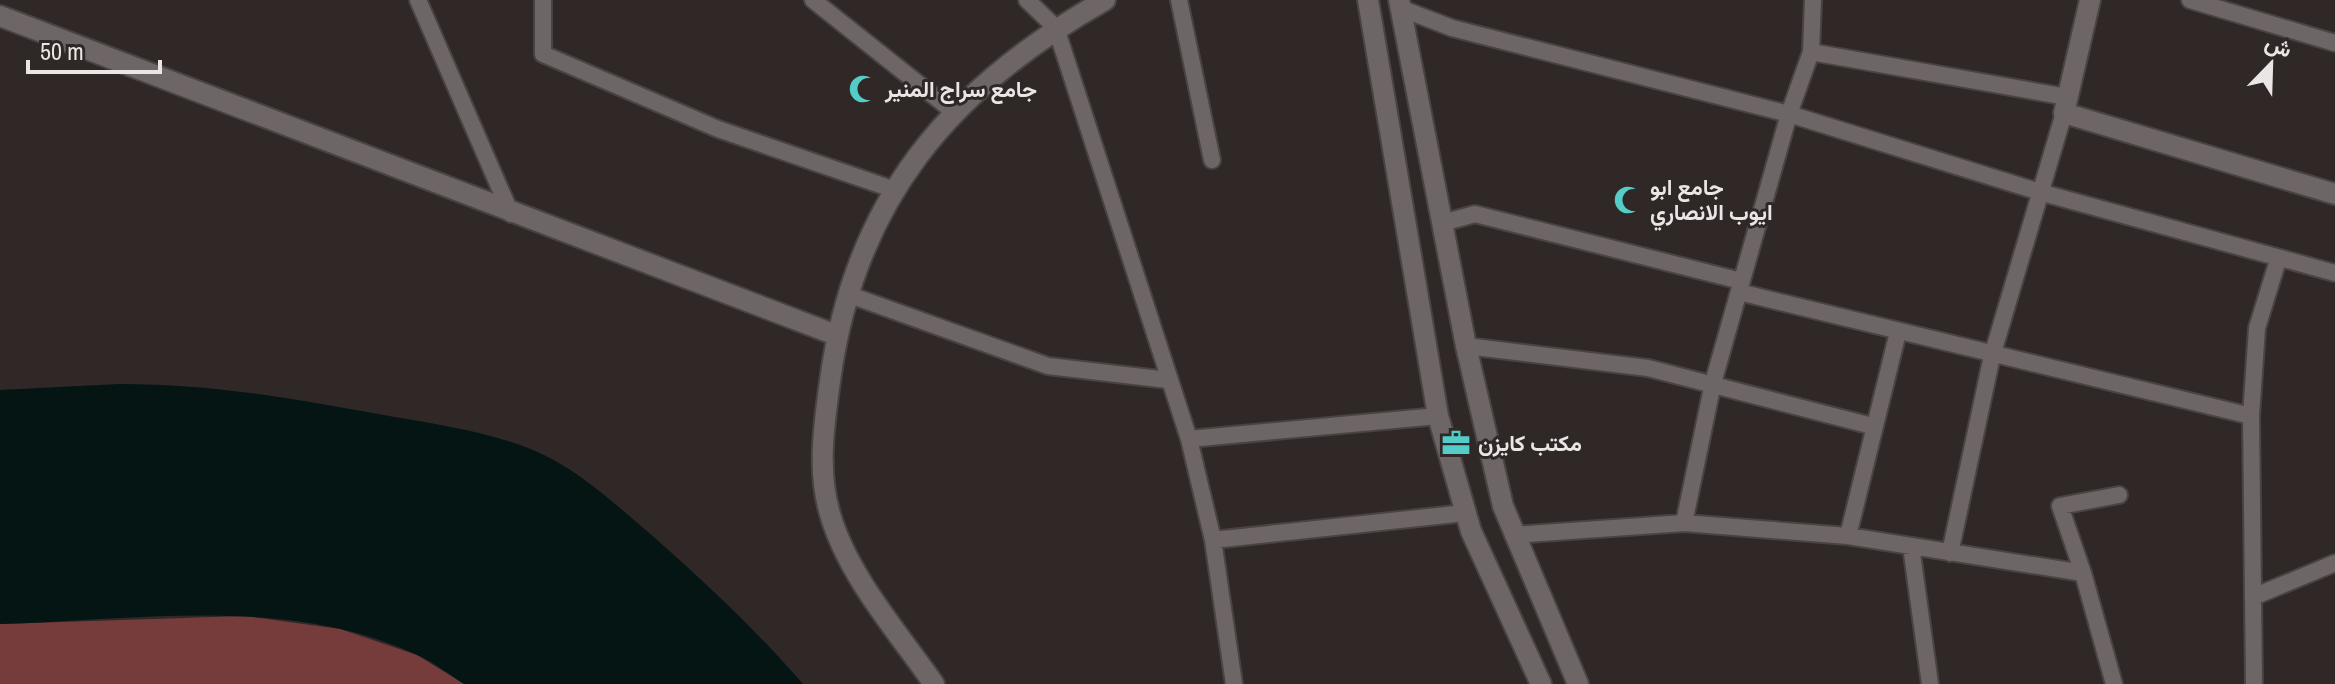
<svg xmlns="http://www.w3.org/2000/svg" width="2335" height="684" font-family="'Archivo Narrow',Vazirmatn,sans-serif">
	<rect width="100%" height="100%" fill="#2f2827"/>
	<path fill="#763c3c" d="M 245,616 L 340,629 L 417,655 L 464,684 L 0,684 L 0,624 Z"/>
	<path fill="#041514" d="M 119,384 C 215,384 295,399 389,416 C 440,425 499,433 546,456 C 584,475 616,505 648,532 C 704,581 754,628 803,684 L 464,684 C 449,674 433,662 417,655 C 290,595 136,620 0,624 L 0,390 Z"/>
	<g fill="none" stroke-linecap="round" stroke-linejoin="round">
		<defs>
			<path id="minor" d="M 418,0 L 511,214
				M 543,0 L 543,54 L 718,129 L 895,190
				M 813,0 L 954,112
				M 1027,0 L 1056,28 L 1189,439 L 1213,540 L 1234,684
				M 1179,0 L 1212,160
				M 2190,0 L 2335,43
				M 1400,8 L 1452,28 L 1789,114 L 2043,193 L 2335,273
				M 1811,52 L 2067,97
				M 1442,223 L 1475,214 L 1741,281
				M 1739,292 L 2251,416
				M 847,294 L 1048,366 L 1168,380
				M 1466,346 L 1648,368 L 1872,426
				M 1189,439 L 1438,416
				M 1684,523 L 1713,383 L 1789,114 L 1811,52 L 1813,0
				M 1513,535 L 1684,523 L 1848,536 L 2083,573
				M 1848,536 L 1898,332
				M 1213,540 L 1465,513
				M 1911,546 L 1930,684
				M 1950,553 L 1992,356 L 2064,113
				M 2253,597 L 2335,563
				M 2114,684 L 2083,573 L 2060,506 L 2119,495
				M 2254,684 L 2251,416 L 2257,328 L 2278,260"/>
			<path id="tertiary" d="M 1368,0 L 1438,416 L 1471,531 L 1541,684
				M 1399,0 L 1466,346 L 1503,506 L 1578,684
				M 2090,0 L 2064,113 L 2335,194
				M 0,16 L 836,335
				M 934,684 C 897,631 848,576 830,514 C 817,471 824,425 830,381 C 854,200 950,88 1105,0"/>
		</defs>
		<use href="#minor" stroke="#4a4343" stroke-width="20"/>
		<use href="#tertiary" stroke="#4a4343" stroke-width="24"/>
		<use href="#minor" stroke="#6e6666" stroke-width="16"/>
		<use href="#tertiary" stroke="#6e6666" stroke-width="20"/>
	</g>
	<defs>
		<symbol id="mosque-bare" viewBox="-9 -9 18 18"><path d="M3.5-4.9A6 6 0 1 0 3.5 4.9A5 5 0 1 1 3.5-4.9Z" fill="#54cdc8" stroke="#2f2827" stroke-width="2.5" paint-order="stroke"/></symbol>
		<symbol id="office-bare" viewBox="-9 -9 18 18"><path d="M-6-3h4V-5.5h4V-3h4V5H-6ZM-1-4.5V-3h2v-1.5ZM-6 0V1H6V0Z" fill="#54cdc8" stroke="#2f2827" stroke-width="2.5" paint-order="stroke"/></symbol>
	</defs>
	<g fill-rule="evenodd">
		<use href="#mosque-bare" x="843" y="69" width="40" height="40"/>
		<use href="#mosque-bare" x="1608" y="180" width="40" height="40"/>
		<use href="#office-bare" x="1436" y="423" width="40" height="40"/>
	</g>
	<g text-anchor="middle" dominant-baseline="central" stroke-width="6" stroke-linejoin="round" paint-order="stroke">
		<g font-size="22" font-weight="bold" fill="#ebe6e6" stroke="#2f2827" text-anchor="start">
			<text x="885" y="89">جامع سراج المنير</text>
			<text x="1650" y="187">جامع ابو<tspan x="1650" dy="25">ايوب الانصاري</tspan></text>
			<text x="1478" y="443">مكتب كايزن</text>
		</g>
	</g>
	<g transform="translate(2271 64) rotate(23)" stroke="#2f2827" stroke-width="6" paint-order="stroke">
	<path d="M0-6L14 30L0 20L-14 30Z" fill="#ebe6e6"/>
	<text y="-12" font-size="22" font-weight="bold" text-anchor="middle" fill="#ebe6e6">ش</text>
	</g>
	<path d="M28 60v12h132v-12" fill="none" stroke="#ebe6e6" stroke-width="4"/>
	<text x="40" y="60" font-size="24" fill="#ebe6e6" stroke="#2f2827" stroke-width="6" paint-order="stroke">50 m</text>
</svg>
